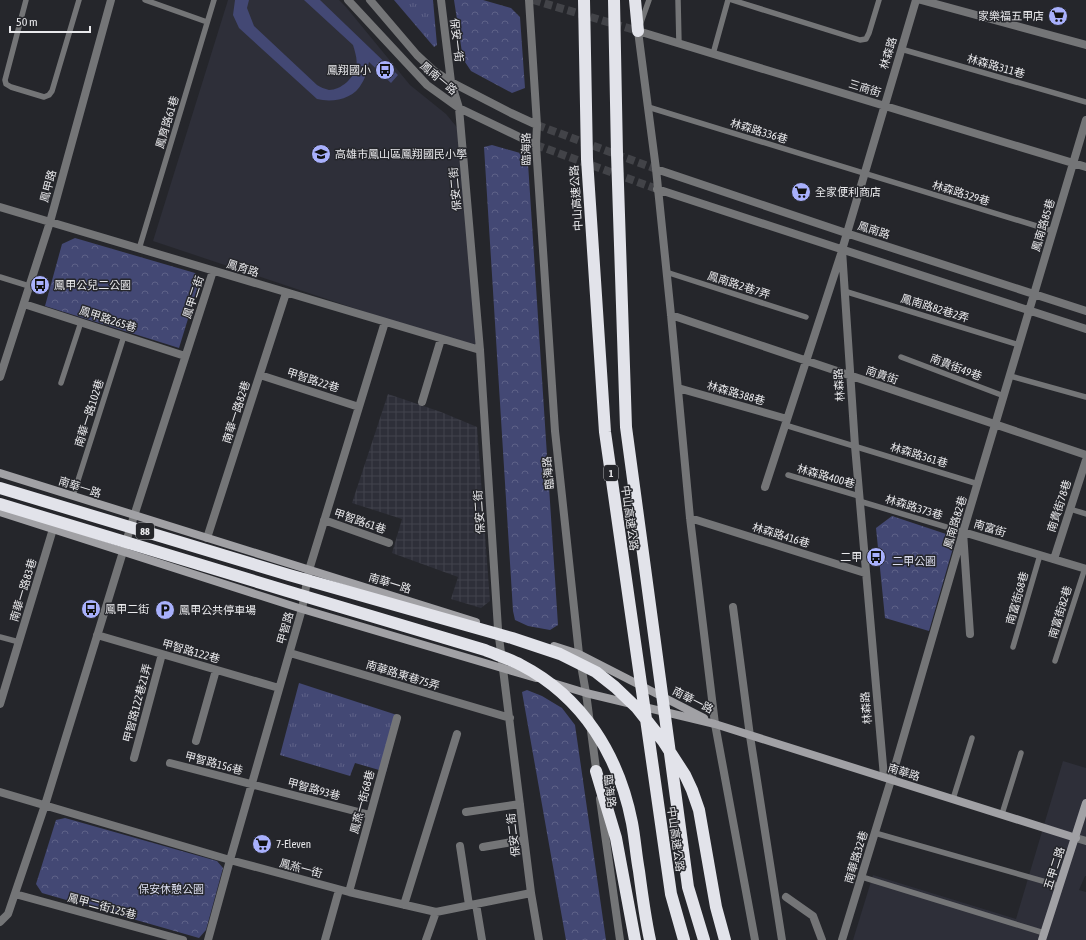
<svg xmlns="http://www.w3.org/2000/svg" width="1086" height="940" font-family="'Asap Condensed','Noto Sans TC',sans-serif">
	<defs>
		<pattern id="industrial-grid" width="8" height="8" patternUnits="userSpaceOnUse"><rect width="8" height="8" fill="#2e2f39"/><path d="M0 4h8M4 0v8" fill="none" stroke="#42434c"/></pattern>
		<pattern id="grass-tufts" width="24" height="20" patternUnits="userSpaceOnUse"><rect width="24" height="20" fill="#434874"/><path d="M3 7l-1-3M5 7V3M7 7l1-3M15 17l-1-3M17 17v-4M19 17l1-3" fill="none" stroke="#5e6288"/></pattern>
		<pattern id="park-crowns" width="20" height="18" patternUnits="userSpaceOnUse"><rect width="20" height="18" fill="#434874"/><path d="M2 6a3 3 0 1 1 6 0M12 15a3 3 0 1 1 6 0" fill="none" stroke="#5e6288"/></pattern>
	</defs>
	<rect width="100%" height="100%" fill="#25262b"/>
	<path fill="#2e2f39" d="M 228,0 L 339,0 L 346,7 L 410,85 L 446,114 L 460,131 L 476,349 L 153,241 Z
		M 1063,761 L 1086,768 L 1086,876 L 1085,876 L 1079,890 L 1086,892 L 1086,940 L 853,940 L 873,875 L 1016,919 Z"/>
	<path fill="url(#industrial-grid)" d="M 388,394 L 441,412 L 477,427 L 490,601 L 481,608 L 451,599 L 458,577 L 392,553 L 402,519 L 352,503 Z"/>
	<path fill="url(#grass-tufts)" d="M 394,0 L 433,0 L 437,45 L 434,47 Z
		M 299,683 L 400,716 L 386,772 L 355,763 L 350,776 L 280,755 Z"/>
	<path fill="url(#park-crowns)" d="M 454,0 L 483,0 L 511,8 L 520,17 L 525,88 L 512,93 L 471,71 L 463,59 Z
		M 492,145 L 520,153 L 528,163 L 558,625 L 550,630 L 528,626 L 515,620 L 513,611 L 484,147 Z
		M 75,238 L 195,273 L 200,280 L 179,348 L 45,306 L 62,244 Z
		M 892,516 L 946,534 L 955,541 L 929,631 L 885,618 L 876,528 Z
		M 527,690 L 542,696 L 562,708 L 575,725 L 606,940 L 566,940 L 522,692 Z
		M 65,818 L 217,861 L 223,868 L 206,930 L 199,938 L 42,893 L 36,884 L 56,820 Z"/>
	<path fill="#434874" d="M 235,0 L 249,0 L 247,8 L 254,26 L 317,85 C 320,87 325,89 329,90 C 341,90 354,78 356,67 C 358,60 355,52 353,45 L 304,0 L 320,0 L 398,75 L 391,83 L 369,62 C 367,69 366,77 362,83 C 354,99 333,103 317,99 L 239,28 L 233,15 Z"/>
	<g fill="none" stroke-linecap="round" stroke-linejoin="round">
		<path stroke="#424348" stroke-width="8" stroke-dasharray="8 4" stroke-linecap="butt" d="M 533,0 L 638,31
			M 537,125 L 656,169
			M 536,145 L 657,189"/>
		<path stroke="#747577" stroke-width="5.5" d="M 26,0 L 5,80 L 6,84 L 11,87 L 44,97 L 49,95 L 52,91 L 79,0
			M 145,0 L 207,22
			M 678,0 L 679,44
			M 732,0 L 860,40 L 866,39 L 869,33 L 879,0
			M 640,25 L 649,0
			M 901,49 L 1086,102
			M 713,54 L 728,0
			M 648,107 L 1053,231
			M 139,249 L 214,0
			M 666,272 L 806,317
			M 0,277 L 29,286
			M 844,291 L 1019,345
			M 901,357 L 1004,396
			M 1010,376 L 1086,397
			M 61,383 L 81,322
			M 785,425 L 978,484
			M 788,475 L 859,496
			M 73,496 L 124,336
			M 859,501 L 963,532
			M 1070,509 L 1086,514
			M 0,637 L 19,642
			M 1013,647 L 1040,555
			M 1055,661 L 1085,568
			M 953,799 L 972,738
			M 1002,814 L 1021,753
			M 875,833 L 1060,886
			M 862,877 L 1044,933"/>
		<path stroke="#747577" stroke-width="8" d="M 348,0 L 427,85 L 459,108 L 536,145
			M 370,0 L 417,55 L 433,70 L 451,82 L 511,113 L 537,125
			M 441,0 L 451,82 L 459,108 L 480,350 L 498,629 L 531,893 L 539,940
			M 529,0 L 537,125 L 536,145 L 555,431 L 579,654 L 586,693 L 597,776
			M 921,0 L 1086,45
			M 656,169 L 846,233 L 1086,311
			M 657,189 L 1086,329
			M 0,207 L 480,350
			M 24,304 L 185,356
			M 671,315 L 1086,455
			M 260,375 L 359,407
			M 0,377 L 50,222 L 111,0
			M 678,388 L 787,419
			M 422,402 L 441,339
			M 765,487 L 841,254
			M 690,518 L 865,573
			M 324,520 L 389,543
			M 207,538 L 286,293
			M 1054,559 L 1086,460
			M 733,607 L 750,736 L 782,940
			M 970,634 L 963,532 L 1086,569
			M 97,635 L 279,688
			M 290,653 L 510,718
			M 0,704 L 53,529
			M 196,741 L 216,670
			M 134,758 L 162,654
			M 170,763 L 370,815
			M 884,777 L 855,446 L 842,250 L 916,0
			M 0,792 L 230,860 L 349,892 L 436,912 L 531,893
			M 600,799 L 620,940
			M 466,812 L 520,804
			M 1076,838 L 1086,841
			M 460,846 L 469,905
			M 483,847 L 524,840
			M 349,892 L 397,718
			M 15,894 L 183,940
			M 786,897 L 813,916 L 822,940
			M 476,904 L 482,940
			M 404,905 L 457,734
			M 0,922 L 8,914 L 45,805 L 134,516 L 213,271
			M 208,940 L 230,860 L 302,609 L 309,570 L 385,322
			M 325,940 L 339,890
			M 426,940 L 436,912
			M 755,940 L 715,724 L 690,518 L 671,315 L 656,169 L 638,31 L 1086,167
			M 842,940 L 891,780 L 963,532 L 1086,120"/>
		<path stroke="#a1a1a5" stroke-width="8" d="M 0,473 L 476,622
			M 0,512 L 302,609 L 536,678
			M 554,646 L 579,654 L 704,718
			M 553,683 L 586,693 L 715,724 L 1076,838
			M 1042,940 L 1086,803"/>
		<path stroke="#e2e3ea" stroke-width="12" d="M 635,0 L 638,31
			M 596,771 L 616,838 L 635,940"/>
		<path stroke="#e2e3ea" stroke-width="12" d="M 584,0 L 587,159 L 605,432 L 671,894 L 684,940
			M 614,0 L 617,154 L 626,427 L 688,887 L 704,940
			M 0,488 L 289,575 L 512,638 L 560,654 L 596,672 L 615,687 L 637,708 L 663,741 L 685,775 L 692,790 L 699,810 L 716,907 L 725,940
			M 0,504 L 287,591 L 485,650 C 497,655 510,659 521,665 C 583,697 619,756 632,823 C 635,839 636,855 639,871 C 642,894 645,917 650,940"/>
	</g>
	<defs>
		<symbol id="supermarket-disc" viewBox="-11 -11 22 22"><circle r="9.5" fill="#a8b0fc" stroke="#25262b"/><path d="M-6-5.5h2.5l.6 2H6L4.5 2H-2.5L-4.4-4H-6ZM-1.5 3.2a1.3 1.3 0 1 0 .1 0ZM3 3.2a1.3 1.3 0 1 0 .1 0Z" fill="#111"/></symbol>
		<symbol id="bus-disc" viewBox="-11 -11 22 22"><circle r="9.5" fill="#a8b0fc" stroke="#25262b"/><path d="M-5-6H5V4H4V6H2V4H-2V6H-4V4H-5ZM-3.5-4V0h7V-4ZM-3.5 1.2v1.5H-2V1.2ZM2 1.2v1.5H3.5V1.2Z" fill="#111"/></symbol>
		<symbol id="school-disc" viewBox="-11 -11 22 22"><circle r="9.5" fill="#a8b0fc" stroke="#25262b"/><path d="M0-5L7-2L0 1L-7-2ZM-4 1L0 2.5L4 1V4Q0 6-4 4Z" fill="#111"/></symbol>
		<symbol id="parking-disc" viewBox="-11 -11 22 22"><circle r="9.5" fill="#a8b0fc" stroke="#25262b"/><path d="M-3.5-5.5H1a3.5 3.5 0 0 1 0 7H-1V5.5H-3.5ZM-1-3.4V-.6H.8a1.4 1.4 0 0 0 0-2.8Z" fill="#111"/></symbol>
	</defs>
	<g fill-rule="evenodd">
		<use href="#supermarket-disc" x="1047" y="5" width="22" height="22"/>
		<use href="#bus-disc" x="374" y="59" width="22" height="22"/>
		<use href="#school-disc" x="310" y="143" width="22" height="22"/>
		<use href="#supermarket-disc" x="790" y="181" width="22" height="22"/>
		<use href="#bus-disc" x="29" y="274" width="22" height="22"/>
		<use href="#bus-disc" x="865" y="546" width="22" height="22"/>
		<use href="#bus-disc" x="80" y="598" width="22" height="22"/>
		<use href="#parking-disc" x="154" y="599" width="22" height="22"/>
		<use href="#supermarket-disc" x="251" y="833" width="22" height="22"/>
	</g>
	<g text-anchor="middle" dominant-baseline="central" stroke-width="3" stroke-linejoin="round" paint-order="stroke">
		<g fill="#25262b" stroke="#aeaeb2" stroke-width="1">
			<rect x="604" y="465" width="14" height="16" rx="3"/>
			<rect x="136" y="523" width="18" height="16" rx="3"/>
		</g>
		<g font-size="10" font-weight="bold" fill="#e9e9ec">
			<text x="611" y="473">1</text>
			<text x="145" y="531">88</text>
		</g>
		<g font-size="11" fill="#e9e9ec" stroke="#25262b" text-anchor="start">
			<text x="1044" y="16" text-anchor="end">家樂福五甲店</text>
			<text x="371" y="70" text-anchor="end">鳳翔國小</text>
			<text x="335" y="154">高雄市鳳山區鳳翔國民小學</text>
			<text x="815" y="192">全家便利商店</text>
			<text x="54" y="285">鳳甲公兒二公園</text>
			<text x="862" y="557" text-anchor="end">二甲</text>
			<text x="105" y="609">鳳甲二街</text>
			<text x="179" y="610">鳳甲公共停車場</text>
			<text x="276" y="844">7-Eleven</text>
		</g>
		<g font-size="11" fill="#e9e9ec" stroke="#25262b">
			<text transform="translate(457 40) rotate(83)">保安一街</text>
			<text transform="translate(888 53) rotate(-73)">林森路</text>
			<text transform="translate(996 66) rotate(16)">林森路311巷</text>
			<text transform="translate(439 78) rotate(40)">鳳南一路</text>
			<text transform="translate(865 88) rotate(17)">三商街</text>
			<text transform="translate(167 122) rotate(-73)">鳳育路61巷</text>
			<text transform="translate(759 131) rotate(17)">林森路336巷</text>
			<text transform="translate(526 149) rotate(-91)">臨海路</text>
			<text transform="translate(48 186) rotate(-75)">鳳甲路</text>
			<text transform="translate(455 189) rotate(-95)">保安二街</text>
			<text transform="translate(961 193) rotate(17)">林森路329巷</text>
			<text transform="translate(576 198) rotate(-94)">中山高速公路</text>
			<text transform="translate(1043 225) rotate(-73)">鳳南路85巷</text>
			<text transform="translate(874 230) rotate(18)">鳳南路</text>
			<text transform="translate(243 268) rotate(17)">鳳育路</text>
			<text transform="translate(739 285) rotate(18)">鳳南路2巷7弄</text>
			<text transform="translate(193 297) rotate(-72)">鳳甲二街</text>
			<text transform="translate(935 308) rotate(17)">鳳南路82巷2弄</text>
			<text transform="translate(108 319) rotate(18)">鳳甲路265巷</text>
			<text transform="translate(956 367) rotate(21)">南貴街49巷</text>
			<text transform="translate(882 375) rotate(19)">南貴街</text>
			<text transform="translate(313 380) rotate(18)">甲智路22巷</text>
			<text transform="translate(839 385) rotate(-94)">林森路</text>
			<text transform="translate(736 393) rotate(16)">林森路388巷</text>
			<text transform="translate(236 412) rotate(-72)">南華一路82巷</text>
			<text transform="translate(89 413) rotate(-72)">南華一路102巷</text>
			<text transform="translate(919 455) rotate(17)">林森路361巷</text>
			<text transform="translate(548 473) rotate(-96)">臨海路</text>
			<text transform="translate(826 476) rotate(16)">林森路400巷</text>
			<text transform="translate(80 487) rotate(18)">南華一路</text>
			<text transform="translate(1059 506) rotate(-72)">南貴街78巷</text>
			<text transform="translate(914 507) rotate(17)">林森路373巷</text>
			<text transform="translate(479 512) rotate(-94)">保安二街</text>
			<text transform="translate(630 518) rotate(82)">中山高速公路</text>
			<text transform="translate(360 521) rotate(19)">甲智路61巷</text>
			<text transform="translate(955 522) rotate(-73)">鳳南路82巷</text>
			<text transform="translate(990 528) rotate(17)">南富街</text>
			<text transform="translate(781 535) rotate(17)">林森路416巷</text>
			<text transform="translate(390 583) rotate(17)">南華一路</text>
			<text transform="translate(23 590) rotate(-73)">南華一路83巷</text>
			<text transform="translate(1017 598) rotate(-74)">南富街68巷</text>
			<text transform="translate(1060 612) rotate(-73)">南富街82巷</text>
			<text transform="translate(285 628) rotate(-74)">甲智路</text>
			<text transform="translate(191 651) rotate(16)">甲智路122巷</text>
			<text transform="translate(403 675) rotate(17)">南華路東巷75弄</text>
			<text transform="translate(693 700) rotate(27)">南華一路</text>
			<text transform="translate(137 703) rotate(-75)">甲智路122巷21弄</text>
			<text transform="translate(866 708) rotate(-95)">林森路</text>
			<text transform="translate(214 763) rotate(15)">甲智路156巷</text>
			<text transform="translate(904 772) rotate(17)">南華路</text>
			<text transform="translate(314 789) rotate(15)">甲智路93巷</text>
			<text transform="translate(610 791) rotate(83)">臨海路</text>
			<text transform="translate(362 802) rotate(-75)">鳳燕一街68巷</text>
			<text transform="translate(513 835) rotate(-97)">保安二街</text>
			<text transform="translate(676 839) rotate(82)">中山高速公路</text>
			<text transform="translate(856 857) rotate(-73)">南華路32巷</text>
			<text transform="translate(301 868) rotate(15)">鳳燕一街</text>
			<text transform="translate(1054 868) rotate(-72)">五甲二路</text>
			<text transform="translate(102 906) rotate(15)">鳳甲二街125巷</text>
		</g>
		<g font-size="11" fill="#dcdef0" stroke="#25262b">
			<text x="914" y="561">二甲公園</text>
			<text x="171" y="889">保安休憩公園</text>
		</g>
	</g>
	<path d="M10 26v6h80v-6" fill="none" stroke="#e9e9ec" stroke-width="2"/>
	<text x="16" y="26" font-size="12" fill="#e9e9ec" stroke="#25262b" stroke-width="3" paint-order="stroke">50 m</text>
</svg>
